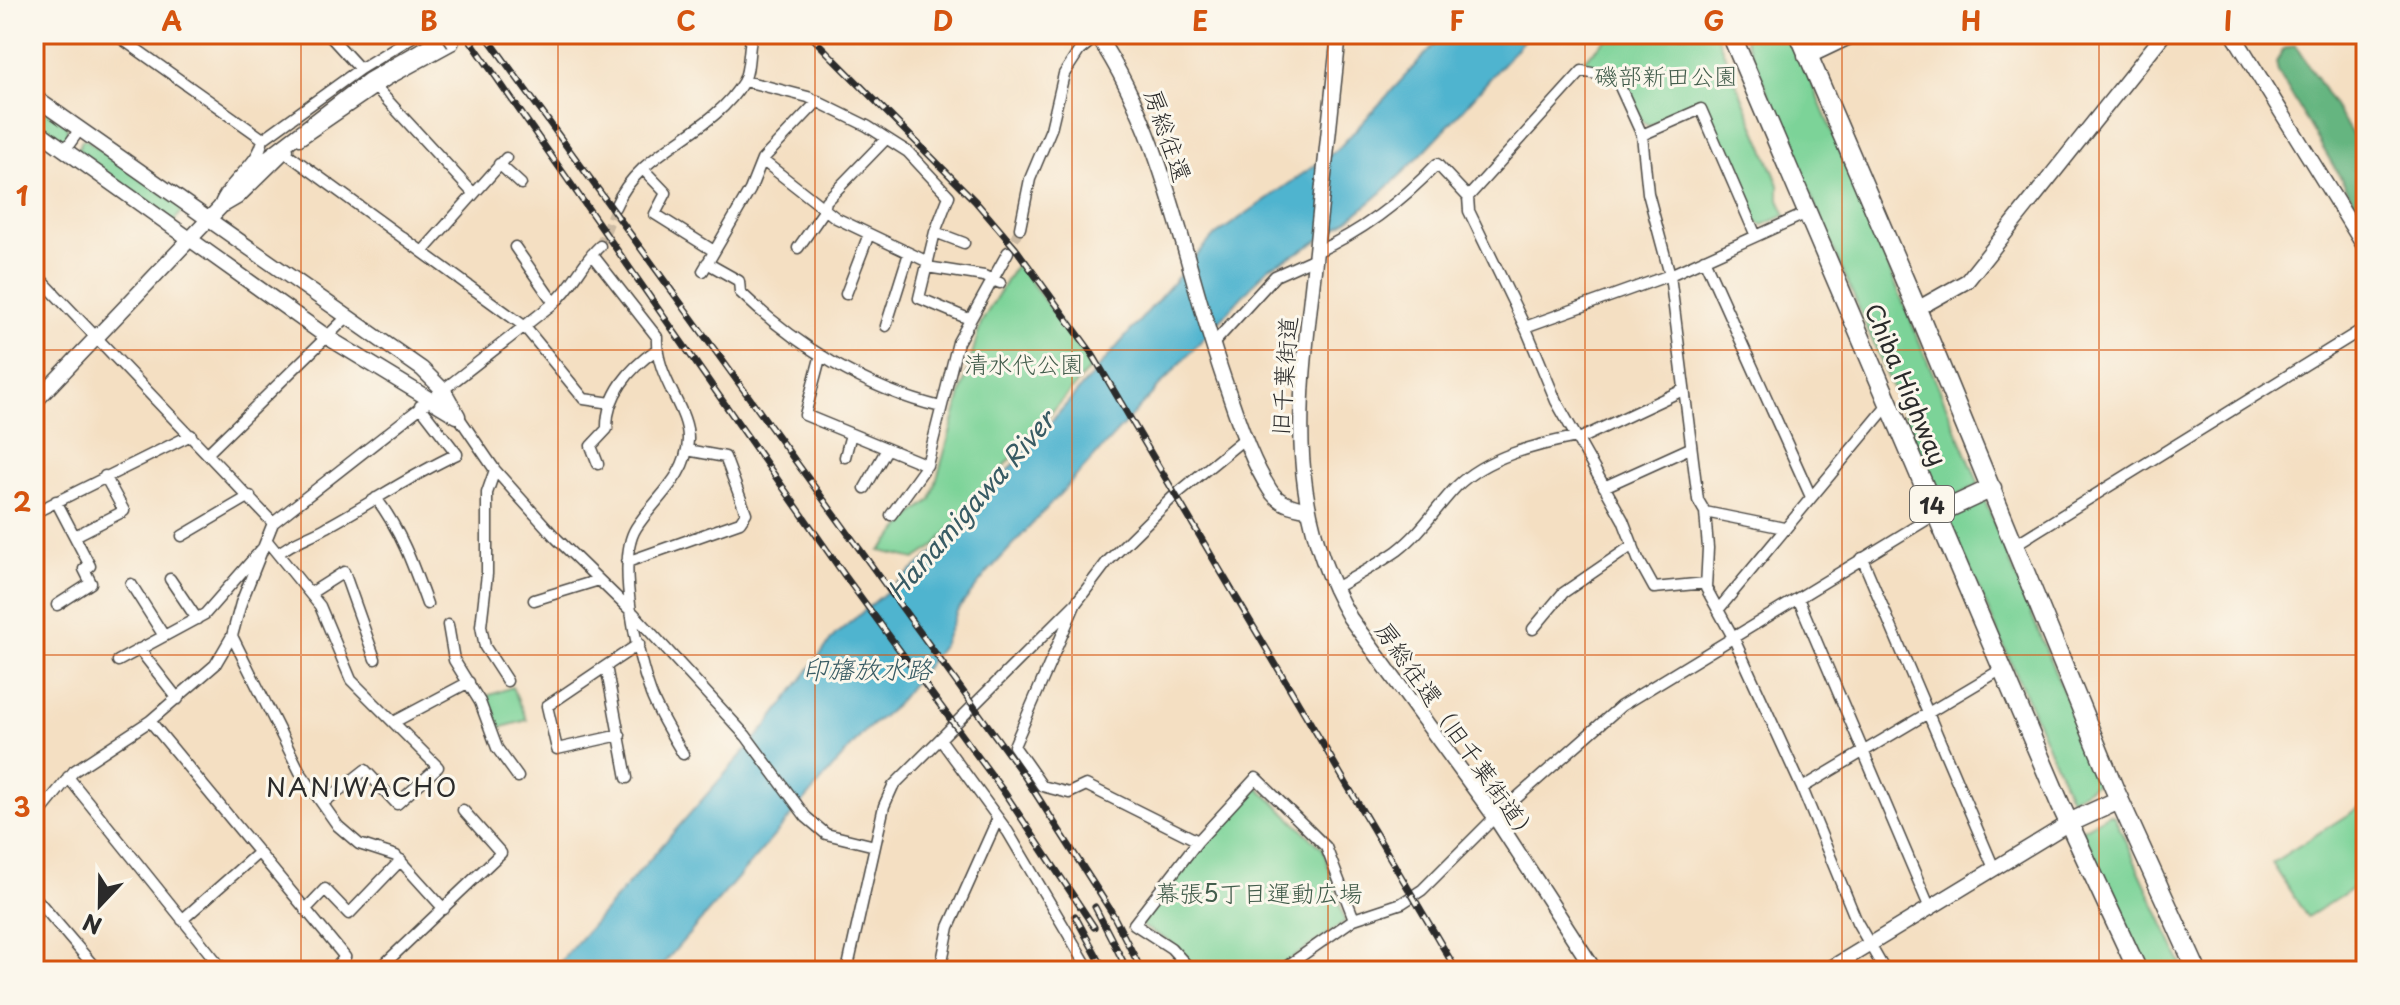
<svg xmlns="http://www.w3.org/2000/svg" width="2400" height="1005" font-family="'Playpen Sans','Klee One',sans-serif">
	<rect width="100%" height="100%" fill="#fbf7ec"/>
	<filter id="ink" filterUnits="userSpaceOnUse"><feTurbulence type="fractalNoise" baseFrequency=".0125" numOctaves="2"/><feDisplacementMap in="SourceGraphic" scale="16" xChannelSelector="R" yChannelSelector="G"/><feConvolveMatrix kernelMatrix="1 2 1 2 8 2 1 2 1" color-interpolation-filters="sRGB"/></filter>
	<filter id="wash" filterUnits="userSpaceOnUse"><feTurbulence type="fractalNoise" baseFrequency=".006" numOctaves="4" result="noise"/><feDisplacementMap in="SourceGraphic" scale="32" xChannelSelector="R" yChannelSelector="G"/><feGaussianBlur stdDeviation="1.8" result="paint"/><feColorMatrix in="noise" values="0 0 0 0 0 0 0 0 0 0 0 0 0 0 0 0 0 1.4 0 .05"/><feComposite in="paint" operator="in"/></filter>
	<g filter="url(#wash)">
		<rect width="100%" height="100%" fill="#f4dfc2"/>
		<path fill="#7cd398" stroke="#547f62" stroke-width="2" d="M 1612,34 L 1716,34 L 1779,185 L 1779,200 L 1786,215 L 1763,225 L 1757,223 L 1703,102 L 1649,126 L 1643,123 L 1620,73 L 1579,65 Z
			M 1743,34 L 1791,34 L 1979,484 L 1944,503 L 1940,501 Z
			M 34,102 L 67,125 L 68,136 L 63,140 L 34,123 Z
			M 82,140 L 87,140 L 183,208 L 174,222 L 77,153 Z
			M 1017,263 L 1092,366 L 935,546 L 915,559 L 880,551 L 914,513 L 931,500 L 981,323 Z
			M 1981,501 L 1985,501 L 2100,781 L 2071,799 L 1948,519 Z
			M 512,687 L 527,720 L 499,728 L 487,696 Z
			M 1253,786 L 1258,787 L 1323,849 L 1345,922 L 1273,971 L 1198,971 L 1170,941 L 1141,926 L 1141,920 L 1205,838 Z
			M 2366,803 L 2366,880 L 2307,917 L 2272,863 Z
			M 2109,814 L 2114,816 L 2185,971 L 2147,971 L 2081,830 Z"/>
		<path fill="#65b580" stroke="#487056" stroke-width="2" d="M 2295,45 L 2366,156 L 2366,198 L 2356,204 L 2278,72 L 2276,62 L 2284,49 Z"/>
		<path fill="#50b4cf" stroke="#3e707d" stroke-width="2" d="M 1444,34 L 1529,34 C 1451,121 1378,219 1269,267 L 988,572 L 957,611 L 943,645 L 896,705 L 865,731 L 657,971 L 552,971 L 766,727 L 835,635 L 945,543 L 1213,237 L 1338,149 Z"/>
	</g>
	<g filter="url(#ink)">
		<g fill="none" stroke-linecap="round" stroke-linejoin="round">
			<path stroke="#ccbba4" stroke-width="10" stroke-dasharray="10 5" stroke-linecap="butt" d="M 600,246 L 615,207
				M 1008,252 L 1020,228"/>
			<defs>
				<path id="street" d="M 115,34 L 263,139
					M 328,34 L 360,69
					M 1389,34 L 1391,38
					M 745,81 L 808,97 L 867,126 L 908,152 L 949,196 L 935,232 L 919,298 L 969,319
					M 377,89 L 473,193
					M 1642,135 L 1701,109 L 1756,236
					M 300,140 L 389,79 L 453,44
					M 65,150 L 80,129
					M 285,152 L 524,326 L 584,399 L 611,403
					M 762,160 L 836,218 L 928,262
					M 499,164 L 521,184
					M 643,169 L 666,193 L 655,214 L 714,251
					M 1468,197 L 1469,211 L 1527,331 L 1556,401 L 1623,520 L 1638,559 L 1654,588 L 1706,583
					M 219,206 C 228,180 259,165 263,139 L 360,69 L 417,34
					M 226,206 L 238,199 L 288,150
					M 615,207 C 639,149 712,135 743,82 C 750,71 748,48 752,34
					M 1020,228 L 1030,179 L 1051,129 L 1064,74 L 1079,51 L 1097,36
					M 935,232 L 964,243
					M 515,247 L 554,303
					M 798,248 L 824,211 L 826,201 L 886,139
					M 423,251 L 506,158
					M 1316,252 C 1361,232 1403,200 1437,164 L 1468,197 L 1582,71 L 1616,78 L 1642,135 L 1648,193 L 1670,275 L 1698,500 L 1705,512 L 1708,548 L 1706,588 L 1734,639 L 1802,788 L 1857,922 L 1885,971
					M 592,254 L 657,337 C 655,378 689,408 688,440 C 687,477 654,499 636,528 C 615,561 638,658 651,694 C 659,715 672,735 683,754
					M 1704,259 L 1811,497
					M 707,263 L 739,281 L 740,292 C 795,345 865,389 941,407
					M 927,267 L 984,276 L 1000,283
					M 703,271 L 750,190 L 762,160 L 818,101
					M 34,272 L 273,523
					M 846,294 L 869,234
					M 886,326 L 909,253
					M 1525,327 L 1670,275 L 1807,213
					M 1212,345 L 1275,276 L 1315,258
					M 820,358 L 805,415 L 927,465
					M 34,382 L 45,392
					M 458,416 L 495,470 L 556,538 L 633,613 L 746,736 L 806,817 L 826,834 L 875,846
					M 1577,440 L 1683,390
					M 208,453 L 348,316
					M 845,457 L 851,434
					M 598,464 L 591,446 L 607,429 C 606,395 630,368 656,350
					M 495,470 L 487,493 L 487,574 L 481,626 L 485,647 L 507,681
					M 1604,487 L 1690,448
					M 865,488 L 887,449
					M 376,498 C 401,531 413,565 427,604
					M 56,501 L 90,566 L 84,569 L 91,583 L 57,605
					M 1705,512 L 1784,528
					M 34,513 L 191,435
					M 891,515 L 927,465 L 958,342 L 1008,252
					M 75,536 L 124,511 L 105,476
					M 182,536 L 250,496
					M 2016,544 L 2366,327
					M 278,554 C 293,541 310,537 327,527 C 371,503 411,475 457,454 L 420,406
					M 1862,558 L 1993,866
					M 627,562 L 740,522 L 746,513 L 725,457 L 687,450
					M 170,579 L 197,619
					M 131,584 L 164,636
					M 1333,589 C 1354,577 1377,565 1397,551 C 1421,533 1436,508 1456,487 C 1486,457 1535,445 1576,437
					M 311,593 L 344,572 L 375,659
					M 1798,598 L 1929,906
					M 534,600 L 599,580
					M 1075,605 L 1014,746 L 1042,786 L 1069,793 L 1086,785 L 1198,841
					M 1718,610 L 1889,404
					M 448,625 L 454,660 L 480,702 L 497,748 L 518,777
					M 1533,629 L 1563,593 L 1633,545
					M 232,636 L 300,772 L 338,826 L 359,844 L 396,856 L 444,909
					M 139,649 L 178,699
					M 118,661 L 205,614 L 268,542 L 320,606 L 351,680 L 438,767 L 397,804 L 365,770 L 323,803
					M 606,666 L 639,644
					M 150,721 L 345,957 L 333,971
					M 394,722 L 469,682
					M 620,735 L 557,749 L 547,706 L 606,666 L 627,778
					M 943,743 L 1008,832 L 1090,971
					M 68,777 L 224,971
					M 1802,788 L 2002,669
					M 34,820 L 74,771 L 150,721 L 215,665 L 232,636 L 241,603 L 273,523 L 554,303 C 574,286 581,263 600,246
					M 34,896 L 98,971
					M 305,910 L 325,889 L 349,914 L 401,860
					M 182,920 L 258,853
					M 377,971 L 501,853 L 463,810
					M 847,971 L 884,806 L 893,786 L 1076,603 L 1107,562 L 1173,497 L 1245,438
					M 940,971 L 949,927 L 998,818
					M 1192,971 L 1171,948 L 1134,924 L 1198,841 L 1256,778 L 1326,847 L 1354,919
					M 1280,971 L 1354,919 L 1402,903 L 1422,890 L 1495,817 L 1621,706 L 1936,514"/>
				<path id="secondary" d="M 1096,34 C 1167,138 1185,271 1227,388 C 1239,422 1250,459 1270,490 C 1278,503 1292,507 1306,509
					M 1339,34 C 1331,113 1322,191 1314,270 C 1300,396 1283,502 1350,618 L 1495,817 L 1595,971
					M 2233,34 L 2366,249
					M 34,97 L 422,369 L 444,391 L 458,416
					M 34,128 L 327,337 L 457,416
					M 1917,309 L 1967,281 L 2164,34
					M 34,403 L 266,159 L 369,80 L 449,34
					M 1826,971 L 2069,823"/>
				<path id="highway" d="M 1731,34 L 2061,806 L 2138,971
					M 1799,34 L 1917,309 L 2114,788 L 2197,971
					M 1807,55 L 1851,34
					M 1936,514 L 1992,488
					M 2069,823 L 2119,800"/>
			</defs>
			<use href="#street" stroke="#494642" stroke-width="13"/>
			<use href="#secondary" stroke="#494642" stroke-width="17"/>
			<use href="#highway" stroke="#494642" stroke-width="21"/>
			<use href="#street" stroke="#fff" stroke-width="10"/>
			<use href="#secondary" stroke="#fff" stroke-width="14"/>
			<use href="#highway" stroke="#fff" stroke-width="18"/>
			<defs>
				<path id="rail" d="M 466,34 L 845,576 L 1004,792 L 1094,927
					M 485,34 L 1023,774 L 1111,911 L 1142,971
					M 809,34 L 975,201 L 1016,249 L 1091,352 L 1457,971
					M 1095,907 L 1128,971
					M 1075,916 L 1105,971"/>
			</defs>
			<use href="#rail" stroke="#2b2b2b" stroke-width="7"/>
			<use href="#rail" stroke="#fbf7ec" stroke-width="4" stroke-dasharray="12" stroke-linecap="butt"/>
			<defs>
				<path id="street-bridge" d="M 446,34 L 453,44"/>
			</defs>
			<use href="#street-bridge" stroke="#494642" stroke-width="13" stroke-linecap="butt"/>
			<use href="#street-bridge" stroke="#fff" stroke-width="10"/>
		</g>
	</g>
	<path fill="none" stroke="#d5540f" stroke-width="2" stroke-opacity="0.55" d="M 301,34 L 301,971M 558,34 L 558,971M 815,34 L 815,971M 1072,34 L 1072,971M 1328,34 L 1328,971M 1585,34 L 1585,971M 1842,34 L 1842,971M 2099,34 L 2099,971M 34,350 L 2366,350M 34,655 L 2366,655"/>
	<g text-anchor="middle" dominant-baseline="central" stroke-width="6" stroke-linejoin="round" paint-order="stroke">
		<rect fill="#fbf7ec" stroke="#696865" stroke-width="2" x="1910" y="486" width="44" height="36" rx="6"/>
		<g font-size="22" font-weight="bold" fill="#2b2b2b">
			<text x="1932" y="504">14</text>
		</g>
		<g font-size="24" fill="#435d4c" stroke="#fbf7ec">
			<text x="1666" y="75">磯部新田公園</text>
			<text x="1024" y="363">清水代公園</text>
			<text x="1259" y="892">幕張5丁目運動広場</text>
		</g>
		<g font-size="24" fill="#2b2b2b" stroke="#fbf7ec">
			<text transform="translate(1169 135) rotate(71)">房総往還</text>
			<text transform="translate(1283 376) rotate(-86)">旧千葉街道</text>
			<text transform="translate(1907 384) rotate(67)">Chiba Highway</text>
			<text transform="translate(1458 732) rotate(55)">房総往還（旧千葉街道）</text>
		</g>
		<g font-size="26" font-style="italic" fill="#385b64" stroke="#fbf7ec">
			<text transform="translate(970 505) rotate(-49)">Hanamigawa River</text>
			<text x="867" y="668">印旛放水路</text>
		</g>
		<g font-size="26" letter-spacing="2" fill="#2b2b2b" stroke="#fbf7ec">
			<text x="362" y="786">NANIWACHO</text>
		</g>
	</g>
	<rect width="2400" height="1005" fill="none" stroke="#fbf7ec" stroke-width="88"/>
	<g transform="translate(100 905) rotate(202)" stroke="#fbf7ec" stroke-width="6" paint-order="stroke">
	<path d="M0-6L14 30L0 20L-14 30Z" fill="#2b2b2b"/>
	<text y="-12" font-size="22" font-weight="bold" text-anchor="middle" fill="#2b2b2b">N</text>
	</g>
	<rect x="44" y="44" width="2312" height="917" fill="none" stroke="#d5540f" stroke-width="3"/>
	<g font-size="26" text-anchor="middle" font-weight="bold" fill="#d5540f">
		<text x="172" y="31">A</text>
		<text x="429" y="31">B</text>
		<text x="686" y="31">C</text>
		<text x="943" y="31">D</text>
		<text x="1200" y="31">E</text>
		<text x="1457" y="31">F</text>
		<text x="1714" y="31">G</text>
		<text x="1971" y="31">H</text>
		<text x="2228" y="31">I</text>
		<text x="22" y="206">1</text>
		<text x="22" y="512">2</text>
		<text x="22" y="817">3</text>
	</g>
</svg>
